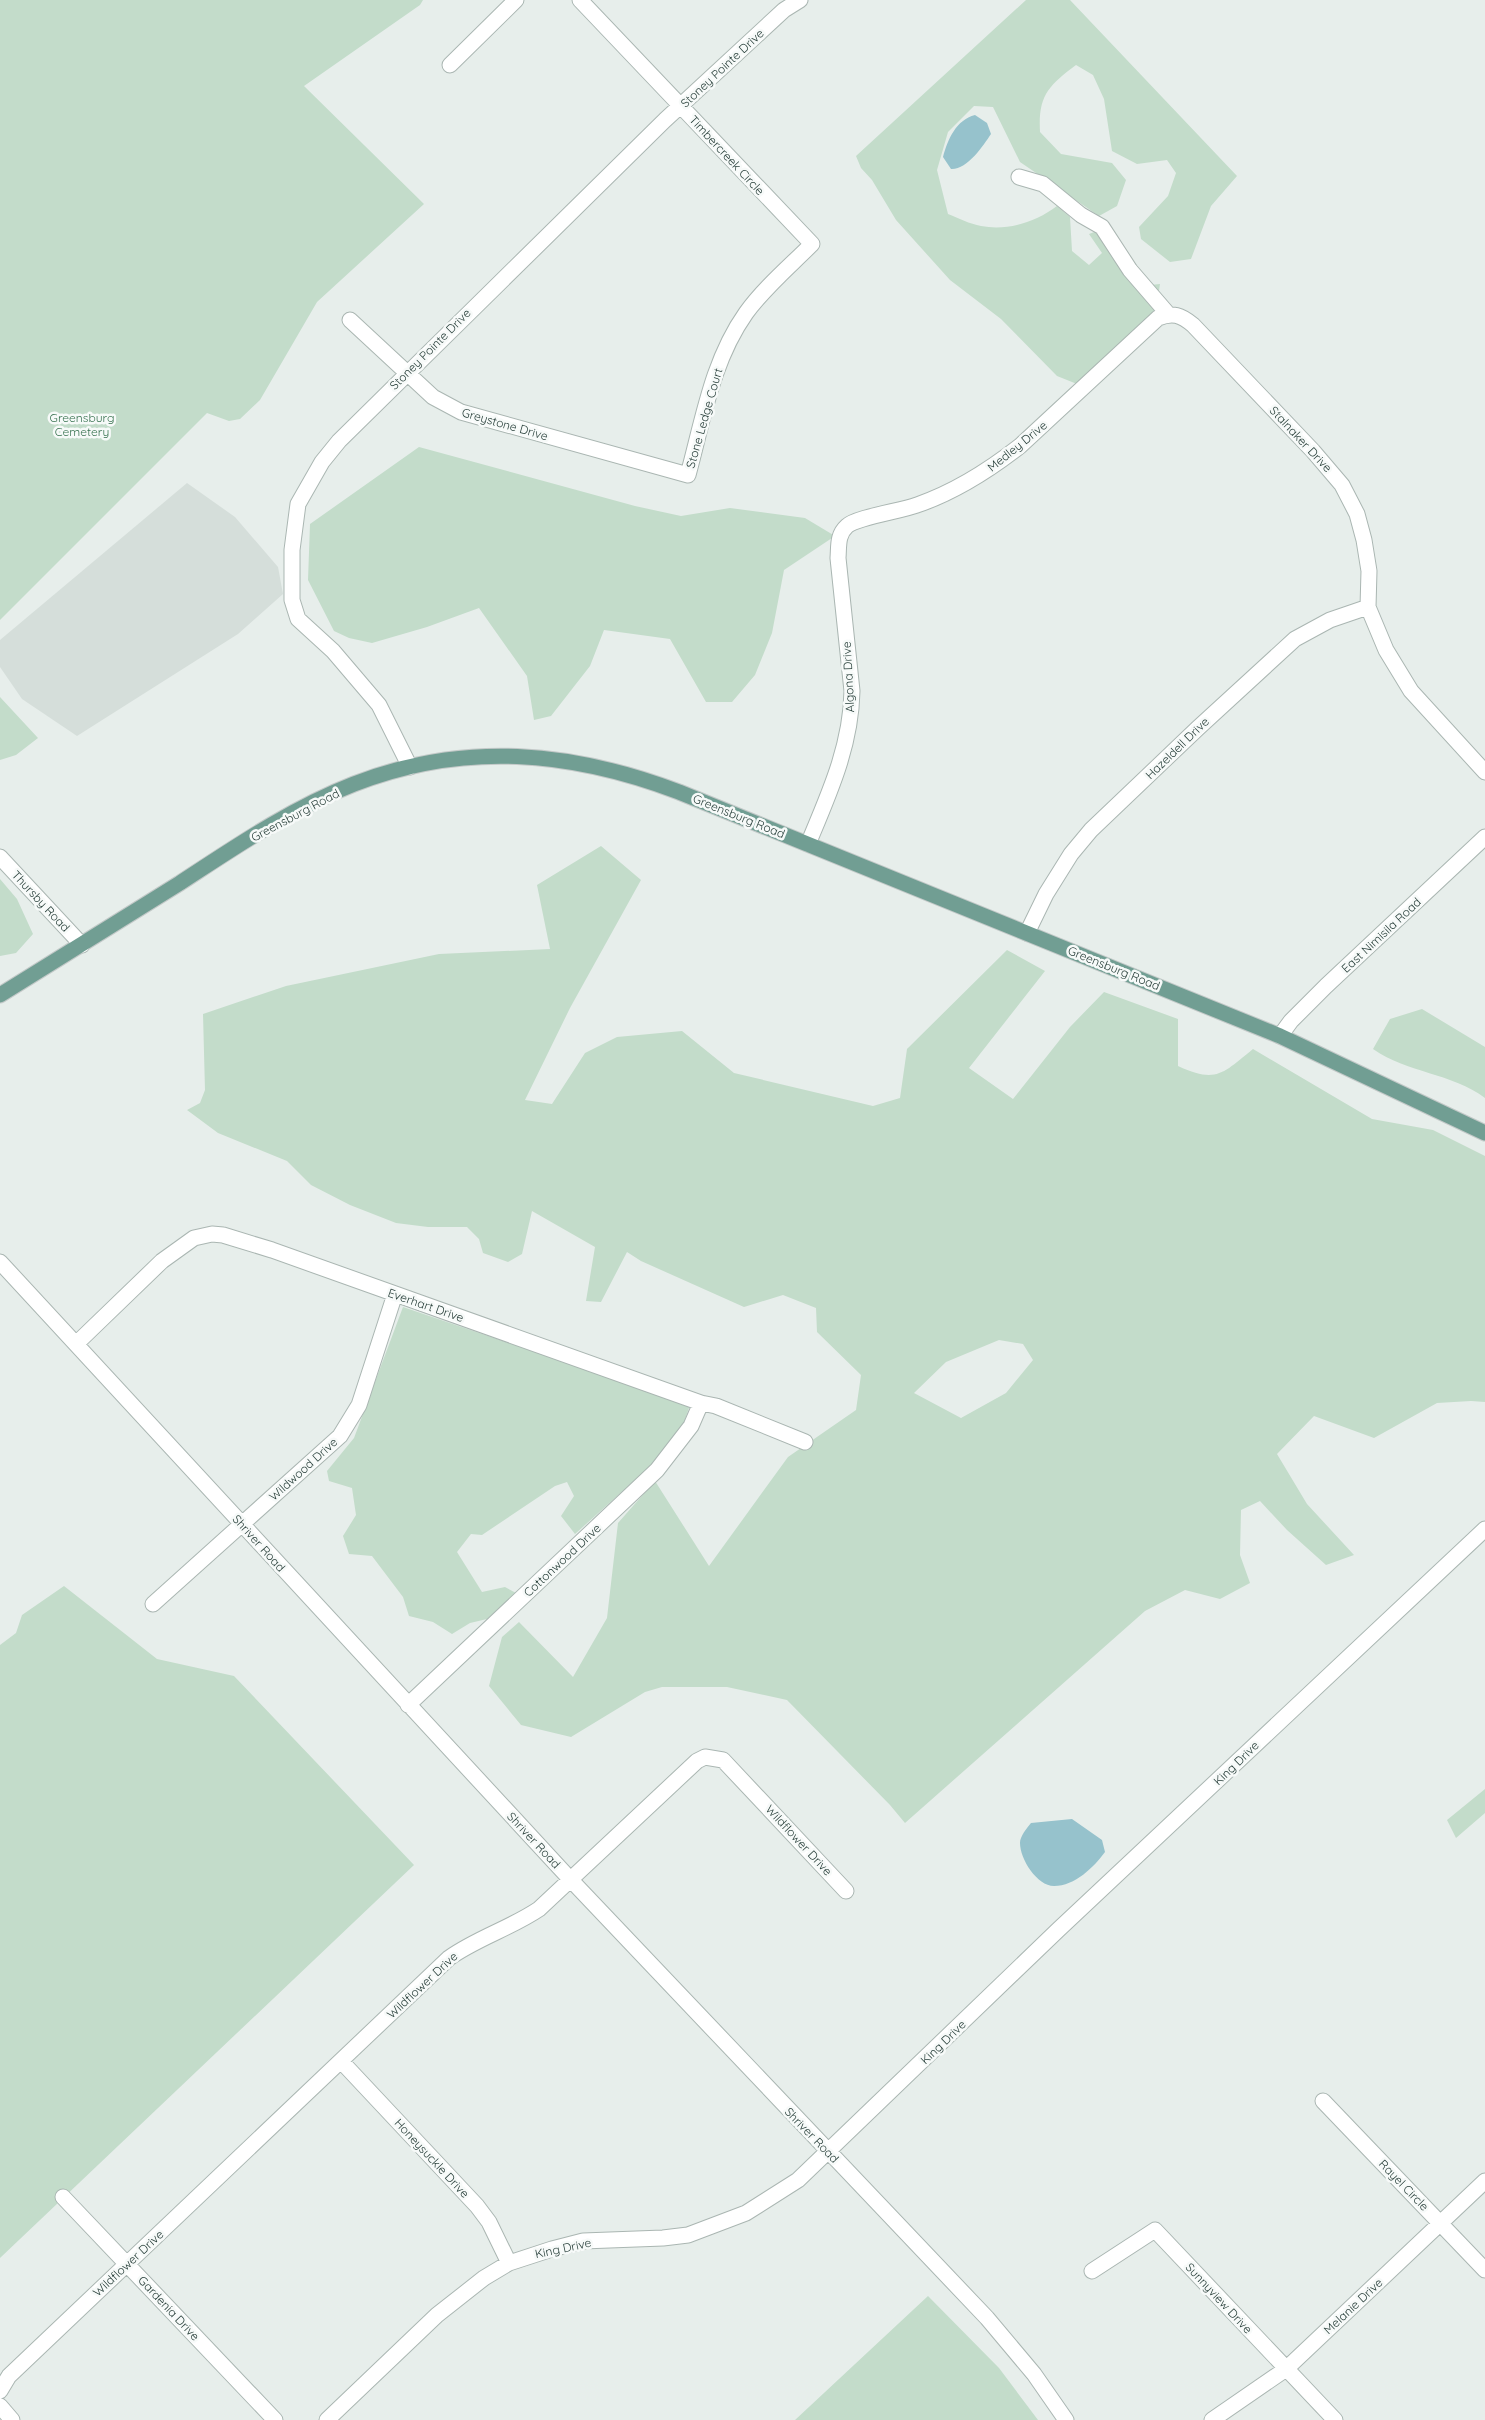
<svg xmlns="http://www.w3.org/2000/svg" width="1485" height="2420" font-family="Quicksand,sans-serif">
	<rect width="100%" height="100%" fill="#e7eeeb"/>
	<path fill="#d5deda" d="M 187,483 L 235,517 L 278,567 L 283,594 L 238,634 L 77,736 L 22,699 L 0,667 L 0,640 Z"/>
	<path fill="#c3dcca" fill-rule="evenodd" d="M 0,0 L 423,0 L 420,5 L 304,86 L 424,204 L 317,302 L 260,400 L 240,419 L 229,421 L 207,413 L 0,620 Z
		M 1026,0 L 1070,0 L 1237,176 L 1211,206 L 1191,259 L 1170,262 L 1141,239 L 1139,227 L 1168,196 L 1176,173 L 1167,160 L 1137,164 L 1112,151 L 1104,99 L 1093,75 L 1076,65 C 1048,86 1038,96 1040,132 L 1061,154 L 1112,163 L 1126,180 L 1117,206 L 1099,216 L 1020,162 L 993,107 L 974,106 L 948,132 L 937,170 L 948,214 C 958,218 970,224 981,226 C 1008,231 1036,222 1057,206 L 1070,217 L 1072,251 L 1089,265 L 1102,253 L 1089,234 L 1097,231 L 1141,286 L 1160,284 L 1155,317 L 1077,384 L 1057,376 L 1001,319 L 950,280 L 896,220 L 872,180 L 861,168 L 856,156 Z
		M 419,447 L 635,506 L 681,516 L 730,508 L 805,518 L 835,536 L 784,570 L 772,633 L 755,675 L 732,702 L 706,702 L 670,639 L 604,630 L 590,666 L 551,716 L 534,720 L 527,676 L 479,608 L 427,627 L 372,643 L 349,638 L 334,631 L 308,580 L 310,524 Z
		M 0,697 L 38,738 L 16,755 L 0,760 Z
		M 601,846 L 641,880 L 570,1008 L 525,1100 L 552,1104 L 585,1053 L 617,1037 L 682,1031 L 734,1073 L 873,1106 L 900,1098 L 907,1049 L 1007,950 L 1045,971 L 969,1068 L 1013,1099 L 1070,1027 L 1104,992 L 1178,1019 L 1178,1066 C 1217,1084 1223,1073 1253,1049 L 1372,1119 L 1433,1130 L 1485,1156 L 1485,1402 L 1471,1401 L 1437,1403 L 1374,1438 L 1314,1416 L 1277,1454 L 1307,1504 L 1354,1555 L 1326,1565 L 1287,1530 L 1260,1501 L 1241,1510 L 1240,1555 L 1250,1583 L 1220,1599 L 1185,1590 L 1145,1611 L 905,1823 L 890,1805 L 787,1700 L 727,1687 L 662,1687 L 645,1692 L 571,1737 L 521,1725 L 489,1686 L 502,1637 L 519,1622 L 573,1677 L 607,1618 L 618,1523 L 655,1481 L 709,1566 L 788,1457 L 856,1410 L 861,1375 L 817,1332 L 816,1308 L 783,1295 L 744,1307 L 641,1261 L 627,1252 L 601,1302 L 586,1301 L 595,1247 L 532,1211 L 522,1254 L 508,1262 L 483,1253 L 479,1239 L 467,1227 L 428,1227 L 396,1223 L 350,1205 L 311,1185 L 287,1161 L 218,1133 L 187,1110 L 200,1103 L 205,1090 L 203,1014 L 286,986 L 439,954 L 550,949 L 537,885 ZM 999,1340 L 1023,1344 L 1033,1360 L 1006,1393 L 961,1418 L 914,1393 L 946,1362 Z
		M 0,879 L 17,899 L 33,934 L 16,953 L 0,956 Z
		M 1422,1009 L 1485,1047 L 1485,1098 C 1452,1073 1407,1073 1373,1049 L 1390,1019 Z
		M 403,1307 L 690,1405 L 681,1431 L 656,1461 L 575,1534 L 561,1516 L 574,1496 L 567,1482 L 555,1486 L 482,1535 L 471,1534 L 457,1552 L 482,1592 L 505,1587 L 516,1593 L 487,1619 L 470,1623 L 452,1634 L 433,1622 L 409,1616 L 403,1597 L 372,1556 L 349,1554 L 343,1536 L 356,1515 L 352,1488 L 329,1481 L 327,1471 L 354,1438 Z
		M 64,1586 L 157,1659 L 234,1676 L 414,1865 L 0,2258 L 0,1645 L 16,1633 L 22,1615 Z
		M 1485,1789 L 1485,1813 L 1456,1838 L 1447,1820 Z
		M 928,2296 L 999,2368 L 1038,2420 L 795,2420 Z"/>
	<path fill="#96c2cc" d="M 975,115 L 987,123 L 991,134 C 983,146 967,170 951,169 L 943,157 C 948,139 956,120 975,115 Z
		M 1072,1819 L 1102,1840 L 1105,1852 C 1094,1867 1075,1886 1054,1886 C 1037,1886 1020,1859 1020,1843 C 1020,1836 1027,1828 1031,1823 Z"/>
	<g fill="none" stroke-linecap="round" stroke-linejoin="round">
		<defs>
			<path id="minor" d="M 450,65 L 516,0
				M 1019,177 L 1043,184 L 1081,215 L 1102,227 L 1130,270 L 1168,314
				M 350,320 L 433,397 L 461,412 L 688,475 C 703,420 712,361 746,313 C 764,288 790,266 812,244 L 580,0
				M 410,767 L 379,705 L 333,651 L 298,619 L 292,600 L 292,550 L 298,504 L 322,462 L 339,441 L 665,120 L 784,10 L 800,0
				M 808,844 C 829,794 851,746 852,691 L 838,558 C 839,546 837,535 847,526 C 857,517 901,511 917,505 C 955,492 988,471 1020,446 L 1158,318 C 1173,312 1181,315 1193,325 L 1313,451 L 1342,485 L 1357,514 L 1364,540 L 1369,571 L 1368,607 L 1386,650 L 1411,691 L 1485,772
				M 0,857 L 82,945
				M 1027,933 L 1046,894 L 1071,854 L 1091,830 L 1198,728 L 1295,639 L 1330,620 L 1368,607
				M 1280,1036 L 1291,1021 L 1326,986 L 1485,837
				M 0,1262 L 570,1879 L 987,2318 L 1034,2374 L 1066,2420
				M 77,1343 L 162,1261 L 194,1238 L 212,1234 L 223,1235 L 272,1250 L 701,1403 L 716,1406 L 805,1442
				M 153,1604 L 340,1436 L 359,1405 L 395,1294
				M 408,1705 L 657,1470 L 691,1426 L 701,1403
				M 341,2061 L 477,2206 L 489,2222 L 509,2263
				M 1323,2101 L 1485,2270
				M 63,2197 L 275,2420
				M 1092,2271 L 1155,2230 L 1335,2420
				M 0,2391 L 9,2376 L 449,1958 C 477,1938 511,1928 539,1909 L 697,1761 L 705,1757 L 723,1760 L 846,1891
				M 0,2406 L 12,2420
				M 327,2420 L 437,2315 L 484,2278 L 509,2263 L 552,2249 L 583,2241 L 663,2238 L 688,2235 L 746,2213 L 798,2180 L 1058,1930 L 1485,1529
				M 1212,2420 L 1286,2369 L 1485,2181"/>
			<path id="major" d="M 0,995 C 60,957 120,921 180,883 C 235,847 292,808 354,784 C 464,741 571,751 679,792 L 1280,1036 L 1485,1133"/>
		</defs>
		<use href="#minor" stroke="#aab6b2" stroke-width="17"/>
		<use href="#major" stroke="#c3c9c8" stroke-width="17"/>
		<use href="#minor" stroke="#fff" stroke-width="15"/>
		<use href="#major" stroke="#719e93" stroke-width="15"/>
	</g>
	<g text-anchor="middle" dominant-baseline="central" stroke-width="5" stroke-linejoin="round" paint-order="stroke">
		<g font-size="12" fill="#273e39" stroke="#f7faf9">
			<text transform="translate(722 68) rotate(-43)">Stoney Pointe Drive</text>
			<text transform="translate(727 155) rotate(47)">Timbercreek Circle</text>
			<text transform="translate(430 349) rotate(-45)">Stoney Pointe Drive</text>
			<text transform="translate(704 418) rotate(-74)">Stone Ledge Court</text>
			<text transform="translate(505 424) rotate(16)">Greystone Drive</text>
			<text transform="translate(1301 439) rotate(47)">Stalnaker Drive</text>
			<text transform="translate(1017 446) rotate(-39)">Medley Drive</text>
			<text transform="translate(848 677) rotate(-93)">Algona Drive</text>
			<text transform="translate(1177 748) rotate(-44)">Hazeldell Drive</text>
			<text transform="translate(295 815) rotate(-28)">Greensburg Road</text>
			<text transform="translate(739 816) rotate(22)">Greensburg Road</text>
			<text transform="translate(41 901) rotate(47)">Thursby Road</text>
			<text transform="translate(1381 935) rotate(-43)">East Nimisila Road</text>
			<text transform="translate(1114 968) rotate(22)">Greensburg Road</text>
			<text transform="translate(426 1305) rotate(19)">Everhart Drive</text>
			<text transform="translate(303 1469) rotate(-42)">Wildwood Drive</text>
			<text transform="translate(259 1543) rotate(48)">Shriver Road</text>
			<text transform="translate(562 1560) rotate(-43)">Cottonwood Drive</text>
			<text transform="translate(1236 1763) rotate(-44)">King Drive</text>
			<text transform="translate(534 1840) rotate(47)">Shriver Road</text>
			<text transform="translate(799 1840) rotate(47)">Wildflower Drive</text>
			<text transform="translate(422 1985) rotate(-43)">Wildflower Drive</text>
			<text transform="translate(943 2042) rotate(-44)">King Drive</text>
			<text transform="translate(812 2135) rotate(46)">Shriver Road</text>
			<text transform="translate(432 2158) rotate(47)">Honeysuckle Drive</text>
			<text transform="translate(1404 2185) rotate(46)">Rayel Circle</text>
			<text transform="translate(563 2248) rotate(-12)">King Drive</text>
			<text transform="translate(128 2263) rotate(-43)">Wildflower Drive</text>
			<text transform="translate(1219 2298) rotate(47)">Sunnyview Drive</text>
			<text transform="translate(1353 2306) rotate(-43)">Melanie Drive</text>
			<text transform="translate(169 2308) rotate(47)">Gardenia Drive</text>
		</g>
		<g font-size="12" fill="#36714e" stroke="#f7faf9">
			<text x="82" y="417">Greensburg<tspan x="82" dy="14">Cemetery</tspan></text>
		</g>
	</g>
</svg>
